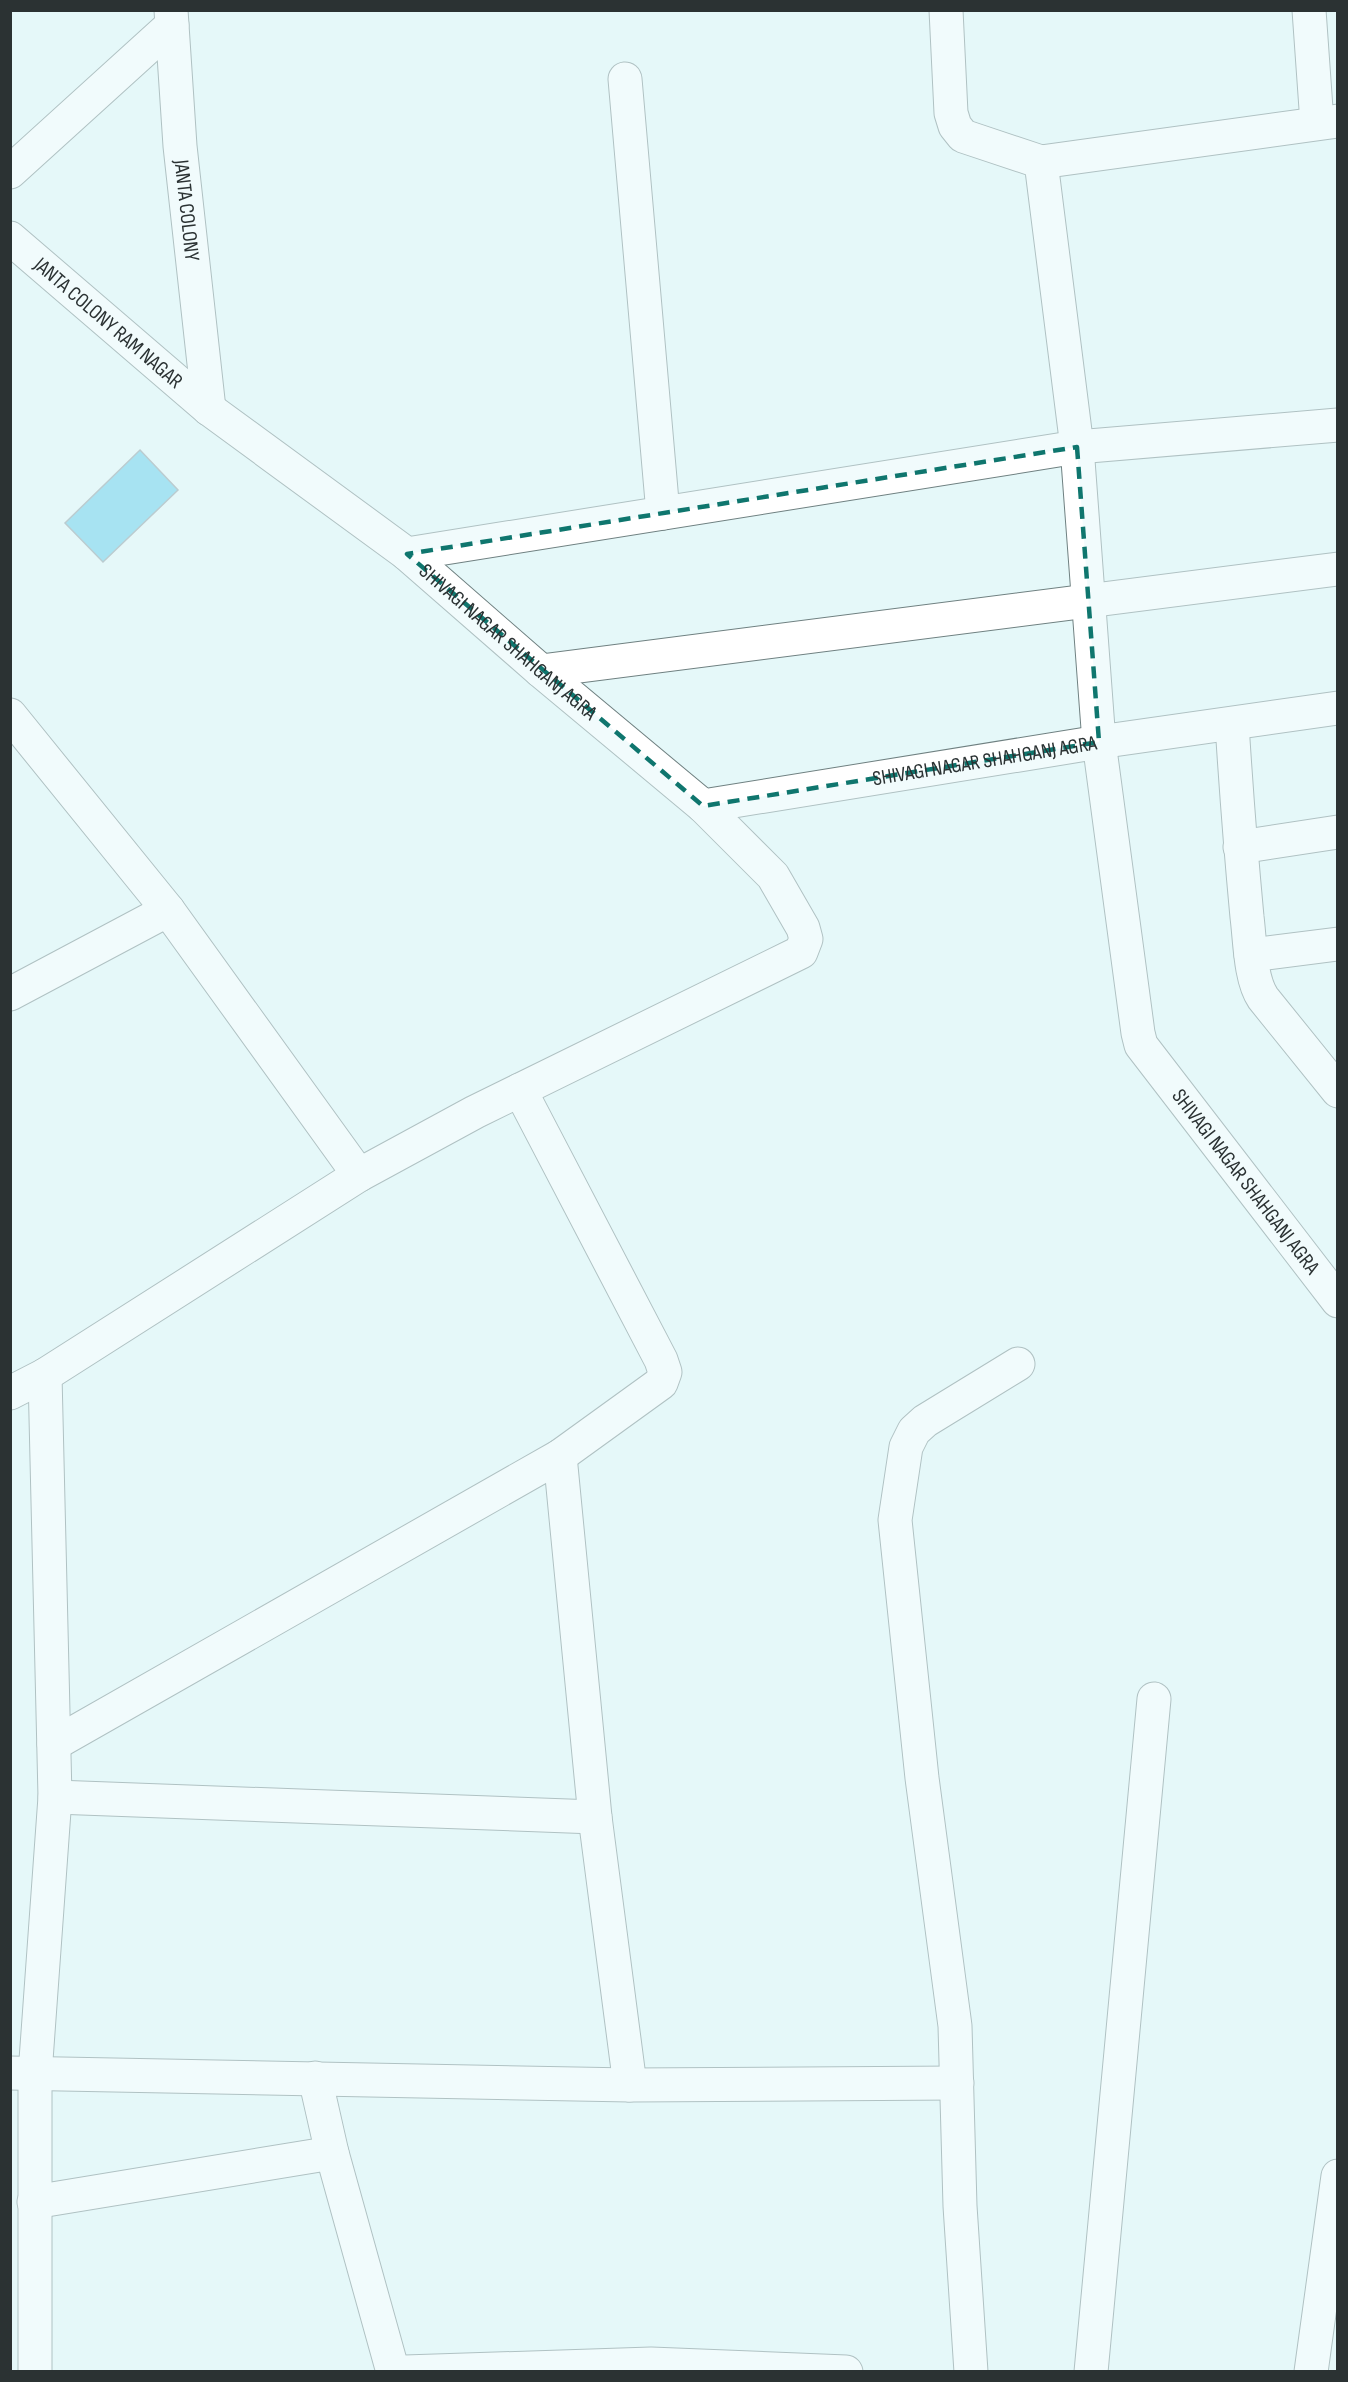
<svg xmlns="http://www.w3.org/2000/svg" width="1348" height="2382" font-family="'Sofia Sans Condensed',sans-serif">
	<rect width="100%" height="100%" fill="#e5f8f9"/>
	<path fill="#5bcae9" stroke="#88989e" stroke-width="1.5" d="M 140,450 L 178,490 L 103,562 L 65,523 Z"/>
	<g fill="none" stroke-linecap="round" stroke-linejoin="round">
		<defs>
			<g id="street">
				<path id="s1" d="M 171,10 L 180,146 L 209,409"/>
				<path d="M 946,10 L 951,113 L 955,126 L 963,136 L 1041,162 L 1077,447 L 1099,742 L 1338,708"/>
				<path d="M 1309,10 L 1317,123"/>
				<path d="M 625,79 L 663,513"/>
				<path d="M 1041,162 L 1338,121"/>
				<path d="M 10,172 L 172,25"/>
				<path id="s2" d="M 10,238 L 209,409 L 407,554 L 1077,447 L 1338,425"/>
				<path id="s3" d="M 407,554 L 541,671 L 703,806 L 1099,742 L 1138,1033 L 1141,1045 L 1338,1301"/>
				<path d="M 541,671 L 1338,569"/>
				<path d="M 10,715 L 168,910 L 359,1175 L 45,1375 L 55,1797 L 35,2074 L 35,2372"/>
				<path d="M 1232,724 C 1236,788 1241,853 1247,917 C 1250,940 1250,979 1263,998 L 1338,1091"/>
				<path d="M 1240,847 L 1338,832"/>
				<path d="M 1251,955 L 1338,944"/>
				<path d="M 10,994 L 168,910"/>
				<path d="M 359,1175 L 475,1112 L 801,952 L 806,939 L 803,928 L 773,876 L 703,806"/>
				<path d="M 10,1393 L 45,1375"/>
				<path d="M 560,1456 L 595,1817 L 630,2085"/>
				<path d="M 54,1744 L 560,1456 L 661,1383 L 665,1372 L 661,1360 L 520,1090"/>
				<path d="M 55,1797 L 595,1817"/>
				<path d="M 10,2073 L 630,2085 L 957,2083"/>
				<path d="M 315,2078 L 332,2153 L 393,2372"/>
				<path d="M 34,2202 L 332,2153"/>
				<path d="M 405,2372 L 651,2364 L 846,2372"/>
				<path d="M 971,2372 L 960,2206 L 955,2026 L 922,1778 L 895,1520 L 906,1447 L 914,1431 L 925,1421 L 1018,1364"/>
				<path d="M 1091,2372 L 1154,1699"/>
				<path d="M 1311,2372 L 1338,2176"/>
			</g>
		</defs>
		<use href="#street" stroke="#6f8081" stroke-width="35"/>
		<use href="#street" stroke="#fff" stroke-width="33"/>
	</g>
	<path d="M0 0H1348V2382H0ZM 1077,447 L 1099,742 L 703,806 L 407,554 Z" fill="#e5f8f9" fill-opacity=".55" fill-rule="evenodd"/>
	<path fill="none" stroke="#0f766e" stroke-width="4.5" stroke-dasharray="12 8" stroke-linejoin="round" d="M 1077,447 L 1099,742 L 703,806 L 407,554 Z"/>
	<g text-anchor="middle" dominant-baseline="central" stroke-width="4.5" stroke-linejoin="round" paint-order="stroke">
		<g font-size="21" fill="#2b3233" stroke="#e5f8f9">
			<text stroke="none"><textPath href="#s1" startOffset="201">JANTA COLONY</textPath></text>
			<text stroke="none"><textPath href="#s2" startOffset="130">JANTA COLONY RAM NAGAR</textPath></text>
			<text stroke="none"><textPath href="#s3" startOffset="134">SHIVAGI NAGAR SHAHGANJ AGRA</textPath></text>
			<text stroke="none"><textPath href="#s3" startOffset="674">SHIVAGI NAGAR SHAHGANJ AGRA</textPath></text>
			<text stroke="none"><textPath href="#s3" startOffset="1268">SHIVAGI NAGAR SHAHGANJ AGRA</textPath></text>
		</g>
	</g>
	<rect width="1348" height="2382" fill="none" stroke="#2b3233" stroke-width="24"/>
</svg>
